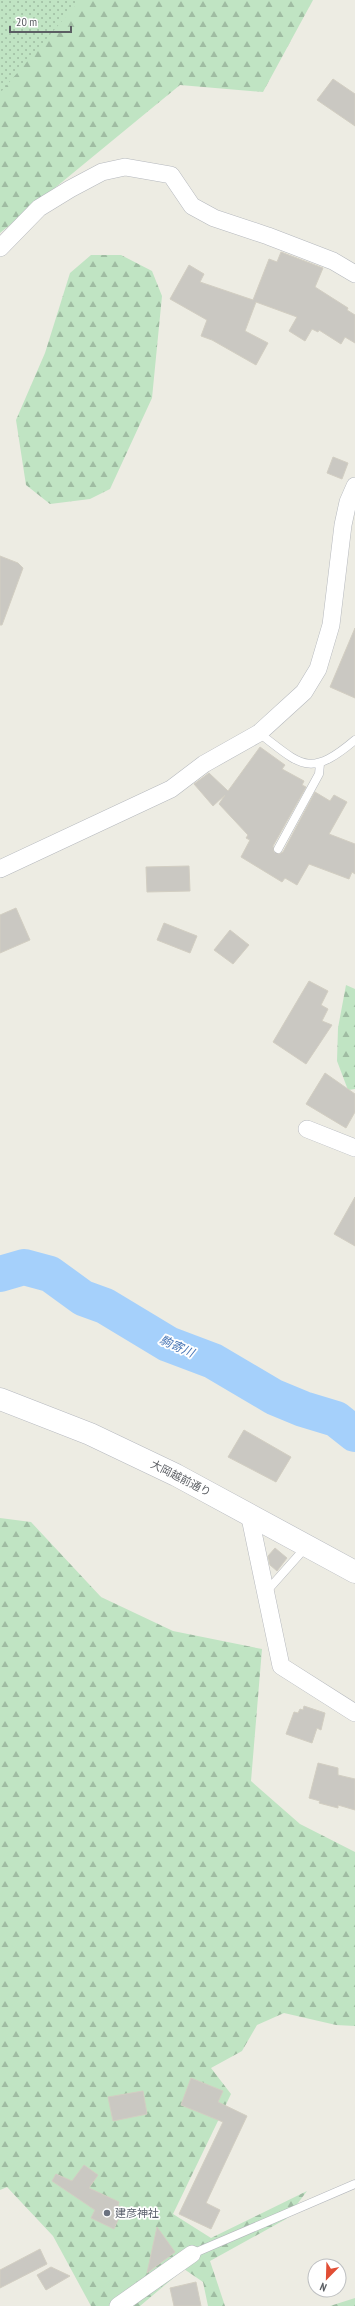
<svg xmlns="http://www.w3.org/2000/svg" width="355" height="2306" font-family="'PT Sans Narrow','Noto Sans JP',sans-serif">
	<defs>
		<pattern id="grass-dots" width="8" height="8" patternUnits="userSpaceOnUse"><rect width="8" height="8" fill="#c0e4c3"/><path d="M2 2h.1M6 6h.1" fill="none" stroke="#9fbca2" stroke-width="1.8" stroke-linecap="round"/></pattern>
		<pattern id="forest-firs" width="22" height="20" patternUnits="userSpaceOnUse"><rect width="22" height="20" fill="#c0e4c3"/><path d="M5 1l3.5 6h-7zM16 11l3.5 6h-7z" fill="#9fbca2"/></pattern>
	</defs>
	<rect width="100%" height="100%" fill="#edece3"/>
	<path fill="url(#grass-dots)" d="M 0,0 L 147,0 L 0,162 Z"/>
	<path fill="url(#forest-firs)" d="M 80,0 L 313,0 L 263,92 L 180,85 L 0,233 L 0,93 Z
		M 91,255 L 121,255 L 152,271 L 162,296 L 152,398 L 110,489 L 90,499 L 50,504 L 26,485 L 16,420 L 45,353 L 70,273 Z
		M 346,985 L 355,989 L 355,1089 L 348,1090 L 337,1061 L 338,1028 Z
		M 0,1518 L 31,1522 L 101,1597 L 173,1631 L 262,1649 L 251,1781 L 300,1824 L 355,1852 L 355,2026 L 336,2025 L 284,2013 L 257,2025 L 242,2051 L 211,2068 L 231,2094 L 173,2214 L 211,2238 L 307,2191 L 286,2219 L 210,2261 L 225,2306 L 208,2306 L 203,2282 L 184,2269 L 140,2306 L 91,2306 L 53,2236 L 7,2187 L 0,2190 Z
		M 355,2298 L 355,2306 L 330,2306 Z"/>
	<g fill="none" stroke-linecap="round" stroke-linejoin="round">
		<path stroke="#a5d0fb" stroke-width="36" d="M 0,1274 L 24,1267 L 50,1274 L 83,1298 L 105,1306 L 168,1344 L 213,1361 L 274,1397 L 303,1409 L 336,1419 L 355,1434"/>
	</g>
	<path fill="#cac8c2" stroke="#d2cec2" d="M 333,79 L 355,94 L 355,126 L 317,100 Z
		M 281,252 L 323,268 L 315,287 L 348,308 L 347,310 L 355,315 L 355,343 L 345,337 L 341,344 L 319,330 L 318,332 L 312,329 L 305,341 L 289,331 L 297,317 L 256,302 L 245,331 L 268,343 L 256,365 L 212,340 L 201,336 L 207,320 L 170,299 L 189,265 L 204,274 L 200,282 L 253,300 L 269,259 L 277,262 Z
		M 333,457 L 348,463 L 342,479 L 327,473 Z
		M 0,556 L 18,563 L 23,568 L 2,625 L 0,625 Z
		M 355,628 L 355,698 L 330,687 Z
		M 260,747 L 285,765 L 282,769 L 304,781 L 302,785 L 306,787 L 273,846 L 274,852 L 279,854 L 283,852 L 315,792 L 330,801 L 334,795 L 347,802 L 329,834 L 355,844 L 355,874 L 352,872 L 349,879 L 309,864 L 297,885 L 285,878 L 282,882 L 241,857 L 250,840 L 246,838 L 248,835 L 219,804 L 225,795 L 213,806 L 194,784 L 209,773 L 228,791 Z
		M 189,866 L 190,891 L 147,892 L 146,867 Z
		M 16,908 L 30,940 L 0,953 L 0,915 Z
		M 164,923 L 197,936 L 190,953 L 157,940 Z
		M 230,930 L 249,945 L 233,964 L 214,950 Z
		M 309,981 L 328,991 L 321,1005 L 328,1009 L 322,1021 L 332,1025 L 306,1064 L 273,1042 Z
		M 325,1073 L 355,1094 L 355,1112 L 346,1128 L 306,1104 Z
		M 355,1197 L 355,1246 L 334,1234 Z
		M 244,1430 L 291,1457 L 276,1482 L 228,1457 Z
		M 275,1548 L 287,1558 L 277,1571 L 270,1565 L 268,1556 Z
		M 304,1706 L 325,1713 L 321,1730 L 317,1728 L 312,1743 L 286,1734 L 294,1712 L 298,1713 L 300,1709 L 303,1710 Z
		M 318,1763 L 338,1768 L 338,1775 L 355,1779 L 355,1810 L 338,1805 L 338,1808 L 319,1803 L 320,1801 L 309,1798 Z
		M 191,2078 L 223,2091 L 218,2102 L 247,2116 L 206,2203 L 220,2210 L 211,2229 L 179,2214 L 223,2122 L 181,2105 Z
		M 143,2091 L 147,2114 L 113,2121 L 108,2097 Z
		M 84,2165 L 98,2175 L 89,2188 L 119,2202 L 118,2206 L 123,2208 L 114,2229 L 91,2218 L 95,2210 L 52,2181 L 56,2174 L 72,2181 Z
		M 157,2227 L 175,2252 L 147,2273 Z
		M 40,2249 L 47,2264 L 0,2288 L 0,2270 Z
		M 51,2267 L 70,2276 L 46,2290 L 37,2275 Z
		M 196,2282 L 201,2306 L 174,2306 L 170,2288 Z"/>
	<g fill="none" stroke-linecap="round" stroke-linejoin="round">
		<defs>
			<path id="lane" d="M 259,733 C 301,765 309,779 355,740
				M 278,849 L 319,774 L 320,764
				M 266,1592 L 306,1547
				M 192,2254 L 355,2184"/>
			<path id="street" d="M 0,248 L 39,208 L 70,189 L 102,172 L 125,167 L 171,175 L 192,206 L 214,218 L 268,236 L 333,261 L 355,274
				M 0,869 L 171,789 L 204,764 L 259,733 L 304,692 L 318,669 L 331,625 L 343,525 L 348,502 L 355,486
				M 307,1129 L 355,1148
				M 249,1513 L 281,1666 L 355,1713
				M 118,2306 L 192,2254"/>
			<path id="secondary" d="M 0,1399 L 90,1434 L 176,1475 L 355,1572"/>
		</defs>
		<use href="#lane" stroke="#b5b8bd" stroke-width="9"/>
		<use href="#street" stroke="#b5b8bd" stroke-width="18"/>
		<use href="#secondary" stroke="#b6b9bf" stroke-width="23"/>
		<use href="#lane" stroke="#fff" stroke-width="8"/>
		<use href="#street" stroke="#fff" stroke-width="17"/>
		<use href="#secondary" stroke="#fff" stroke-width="22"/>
	</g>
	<circle fill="#6b7280" stroke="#fff" stroke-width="1.5" cx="107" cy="2213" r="4"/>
	<g text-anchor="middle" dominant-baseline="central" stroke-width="3.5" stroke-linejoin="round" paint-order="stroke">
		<g font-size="11" fill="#5b5e63" stroke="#fff">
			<text transform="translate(181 1478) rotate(27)">大岡越前通り</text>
		</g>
		<g font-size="11" fill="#5b616d" stroke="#fff" text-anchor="start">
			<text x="115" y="2213">建彦神社</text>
		</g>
		<g font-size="12" font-style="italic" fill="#4674b4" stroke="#fff">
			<text transform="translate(177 1346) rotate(24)">駒寄川</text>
		</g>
	</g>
	<g transform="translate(327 2278) rotate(203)"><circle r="19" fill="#ffffff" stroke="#bdbfc1"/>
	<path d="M0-3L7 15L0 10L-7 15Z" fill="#e14e35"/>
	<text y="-6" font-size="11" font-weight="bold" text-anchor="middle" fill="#5b5e63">N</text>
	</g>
	<path d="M10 26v6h61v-6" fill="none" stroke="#5b5e63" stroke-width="2"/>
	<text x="16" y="26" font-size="12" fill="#5b5e63" stroke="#ffffff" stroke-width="3" paint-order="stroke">20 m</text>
</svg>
